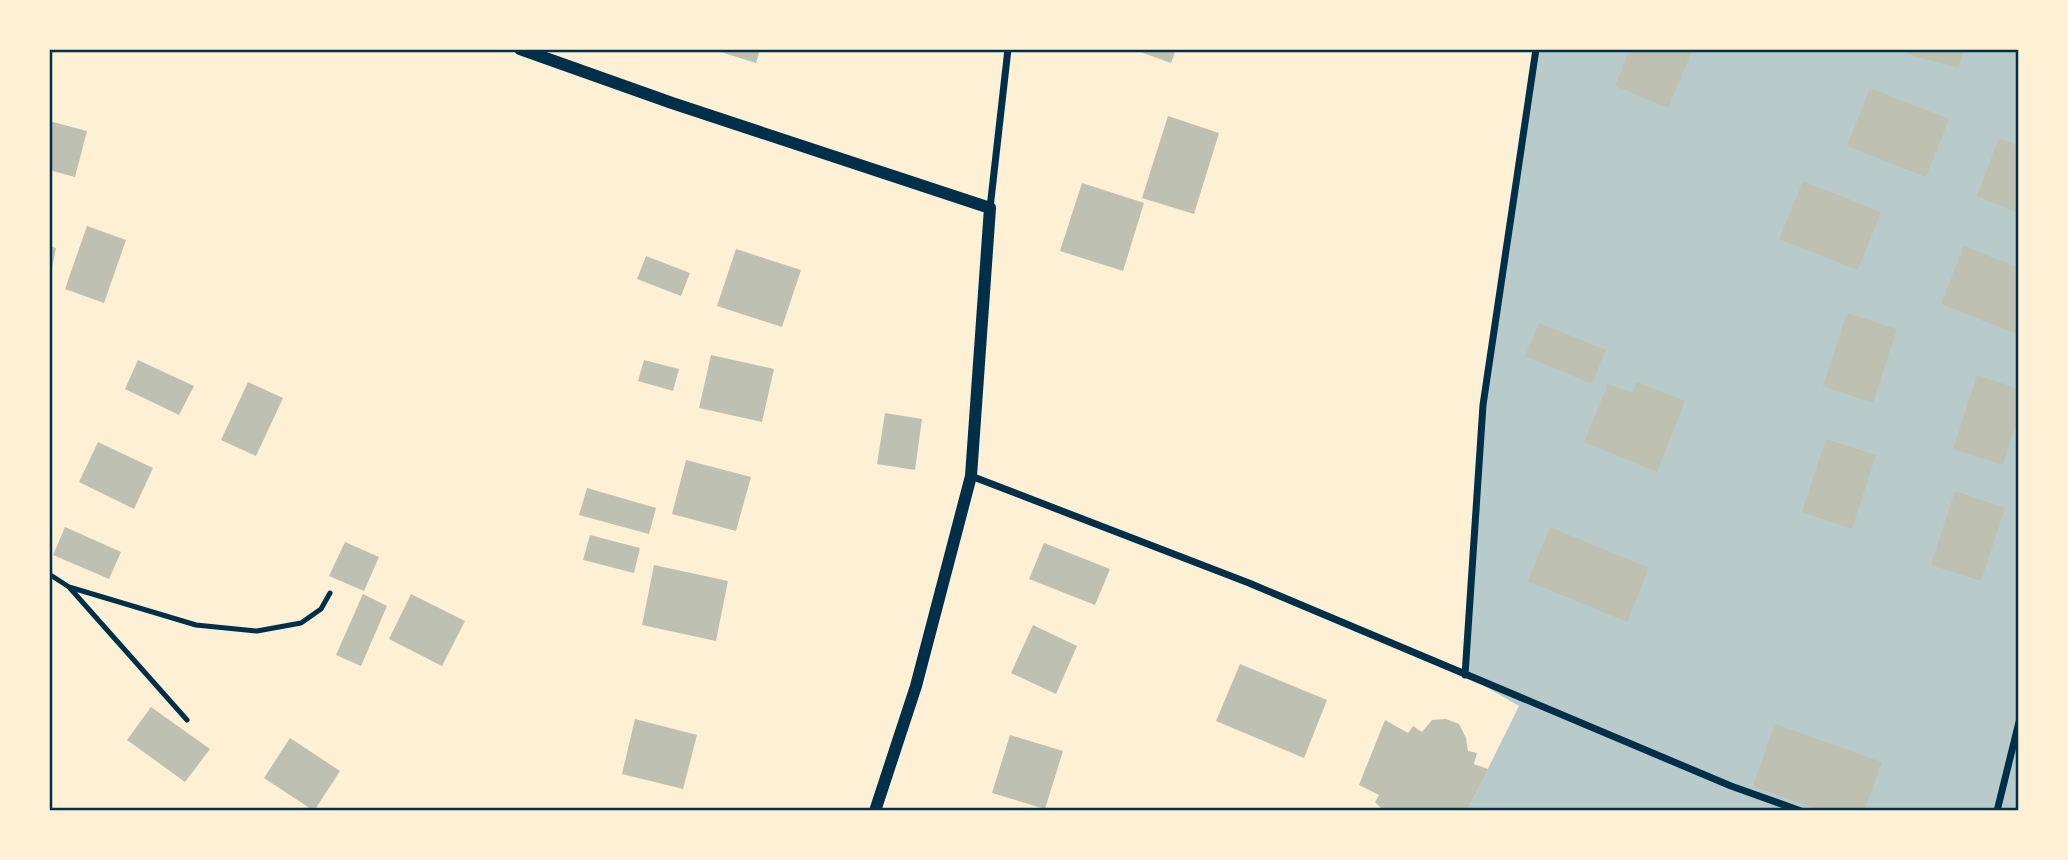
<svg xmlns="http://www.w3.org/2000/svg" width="2068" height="860" font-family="'Source Sans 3',sans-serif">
	<rect width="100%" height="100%" fill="#fdf0d5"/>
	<path fill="#b9caca" d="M 1536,49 L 2019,49 L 2019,811 L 1467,811 L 1519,706 L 1465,675 L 1483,405 Z"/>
	<path fill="#bec0b2" d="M 711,49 L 760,49 L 756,63 Z
		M 1132,49 L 1176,49 L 1171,63 Z
		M 1630,49 L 1693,49 L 1668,108 L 1615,86 Z
		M 1908,49 L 1964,49 L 1959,68 L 1907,54 Z
		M 1870,88 L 1949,119 L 1926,177 L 1847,146 Z
		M 1168,116 L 1219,133 L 1194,214 L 1142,198 Z
		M 49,121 L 87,131 L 75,177 L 49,170 Z
		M 1999,138 L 2019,146 L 2019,213 L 1977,196 Z
		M 1803,181 L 1881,212 L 1858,270 L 1779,239 Z
		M 1082,183 L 1144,203 L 1123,271 L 1060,251 Z
		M 87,226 L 126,240 L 104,303 L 65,289 Z
		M 49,246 L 56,248 L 50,278 L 49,278 Z
		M 1964,246 L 2019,268 L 2019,335 L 1941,304 Z
		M 736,249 L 801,270 L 782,327 L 717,306 Z
		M 646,256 L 690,273 L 681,296 L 637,279 Z
		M 1847,313 L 1897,329 L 1873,403 L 1823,386 Z
		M 1539,323 L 1606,350 L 1592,384 L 1525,356 Z
		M 711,355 L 774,369 L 762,422 L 699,408 Z
		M 138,360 L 194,386 L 179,415 L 125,389 Z
		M 644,360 L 679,369 L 673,391 L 638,381 Z
		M 1977,375 L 2019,389 L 2019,416 L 2003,465 L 1953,449 Z
		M 248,382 L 283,398 L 256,456 L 221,440 Z
		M 1637,382 L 1685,401 L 1657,472 L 1584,442 L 1608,384 L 1632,393 Z
		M 885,413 L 922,419 L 915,470 L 877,464 Z
		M 1826,439 L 1876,455 L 1852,529 L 1802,512 Z
		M 98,442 L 153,468 L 134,509 L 79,482 Z
		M 686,460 L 751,477 L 736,531 L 672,514 Z
		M 587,488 L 656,508 L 649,534 L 579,515 Z
		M 1955,491 L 2005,508 L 1981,581 L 1931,565 Z
		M 65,527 L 121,552 L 109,579 L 53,555 Z
		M 1550,527 L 1649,568 L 1627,622 L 1528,581 Z
		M 590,535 L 640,548 L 634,573 L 583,560 Z
		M 345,542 L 379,557 L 364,591 L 329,576 Z
		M 1044,543 L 1110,569 L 1095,605 L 1029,579 Z
		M 654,565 L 728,581 L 716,641 L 642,625 Z
		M 363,594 L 387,606 L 361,666 L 336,655 Z
		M 411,594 L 465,621 L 442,666 L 389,639 Z
		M 1033,625 L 1077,646 L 1056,694 L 1011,673 Z
		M 1240,664 L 1327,700 L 1304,758 L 1216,721 Z
		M 151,707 L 210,749 L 185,782 L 127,740 Z
		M 635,719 L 697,735 L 683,789 L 622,774 Z
		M 1446,719 L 1459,724 L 1466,738 L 1468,751 L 1477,753 L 1474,764 L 1488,769 L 1467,811 L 1384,811 L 1375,802 L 1379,795 L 1359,785 L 1385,720 L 1408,733 L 1413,726 L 1422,732 L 1432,720 Z
		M 1775,724 L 1882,762 L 1864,811 L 1821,811 L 1753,786 Z
		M 1010,735 L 1063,751 L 1045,809 L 992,793 Z
		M 290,738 L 340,771 L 314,811 L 264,778 Z"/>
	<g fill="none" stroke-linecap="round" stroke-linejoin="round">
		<path stroke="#003049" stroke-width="5" d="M 49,574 L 69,587 L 187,720
			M 69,587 L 196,625 L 257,631 L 301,623 L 321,609 L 330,593"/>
		<path stroke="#003049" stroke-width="7" d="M 990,208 L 1008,49
			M 971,476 L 1249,583 L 1731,786 L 1801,811
			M 1465,675 L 1483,405 L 1536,49
			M 1997,811 L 2019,722"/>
		<path stroke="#003049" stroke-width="12" d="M 520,49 L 672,103 L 990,208 L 971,476 L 916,686 L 875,811"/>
	</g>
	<rect width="2068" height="860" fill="none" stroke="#fdf0d5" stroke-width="102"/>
	<rect x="51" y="51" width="1966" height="758" fill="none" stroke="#003049" stroke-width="2.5"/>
</svg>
